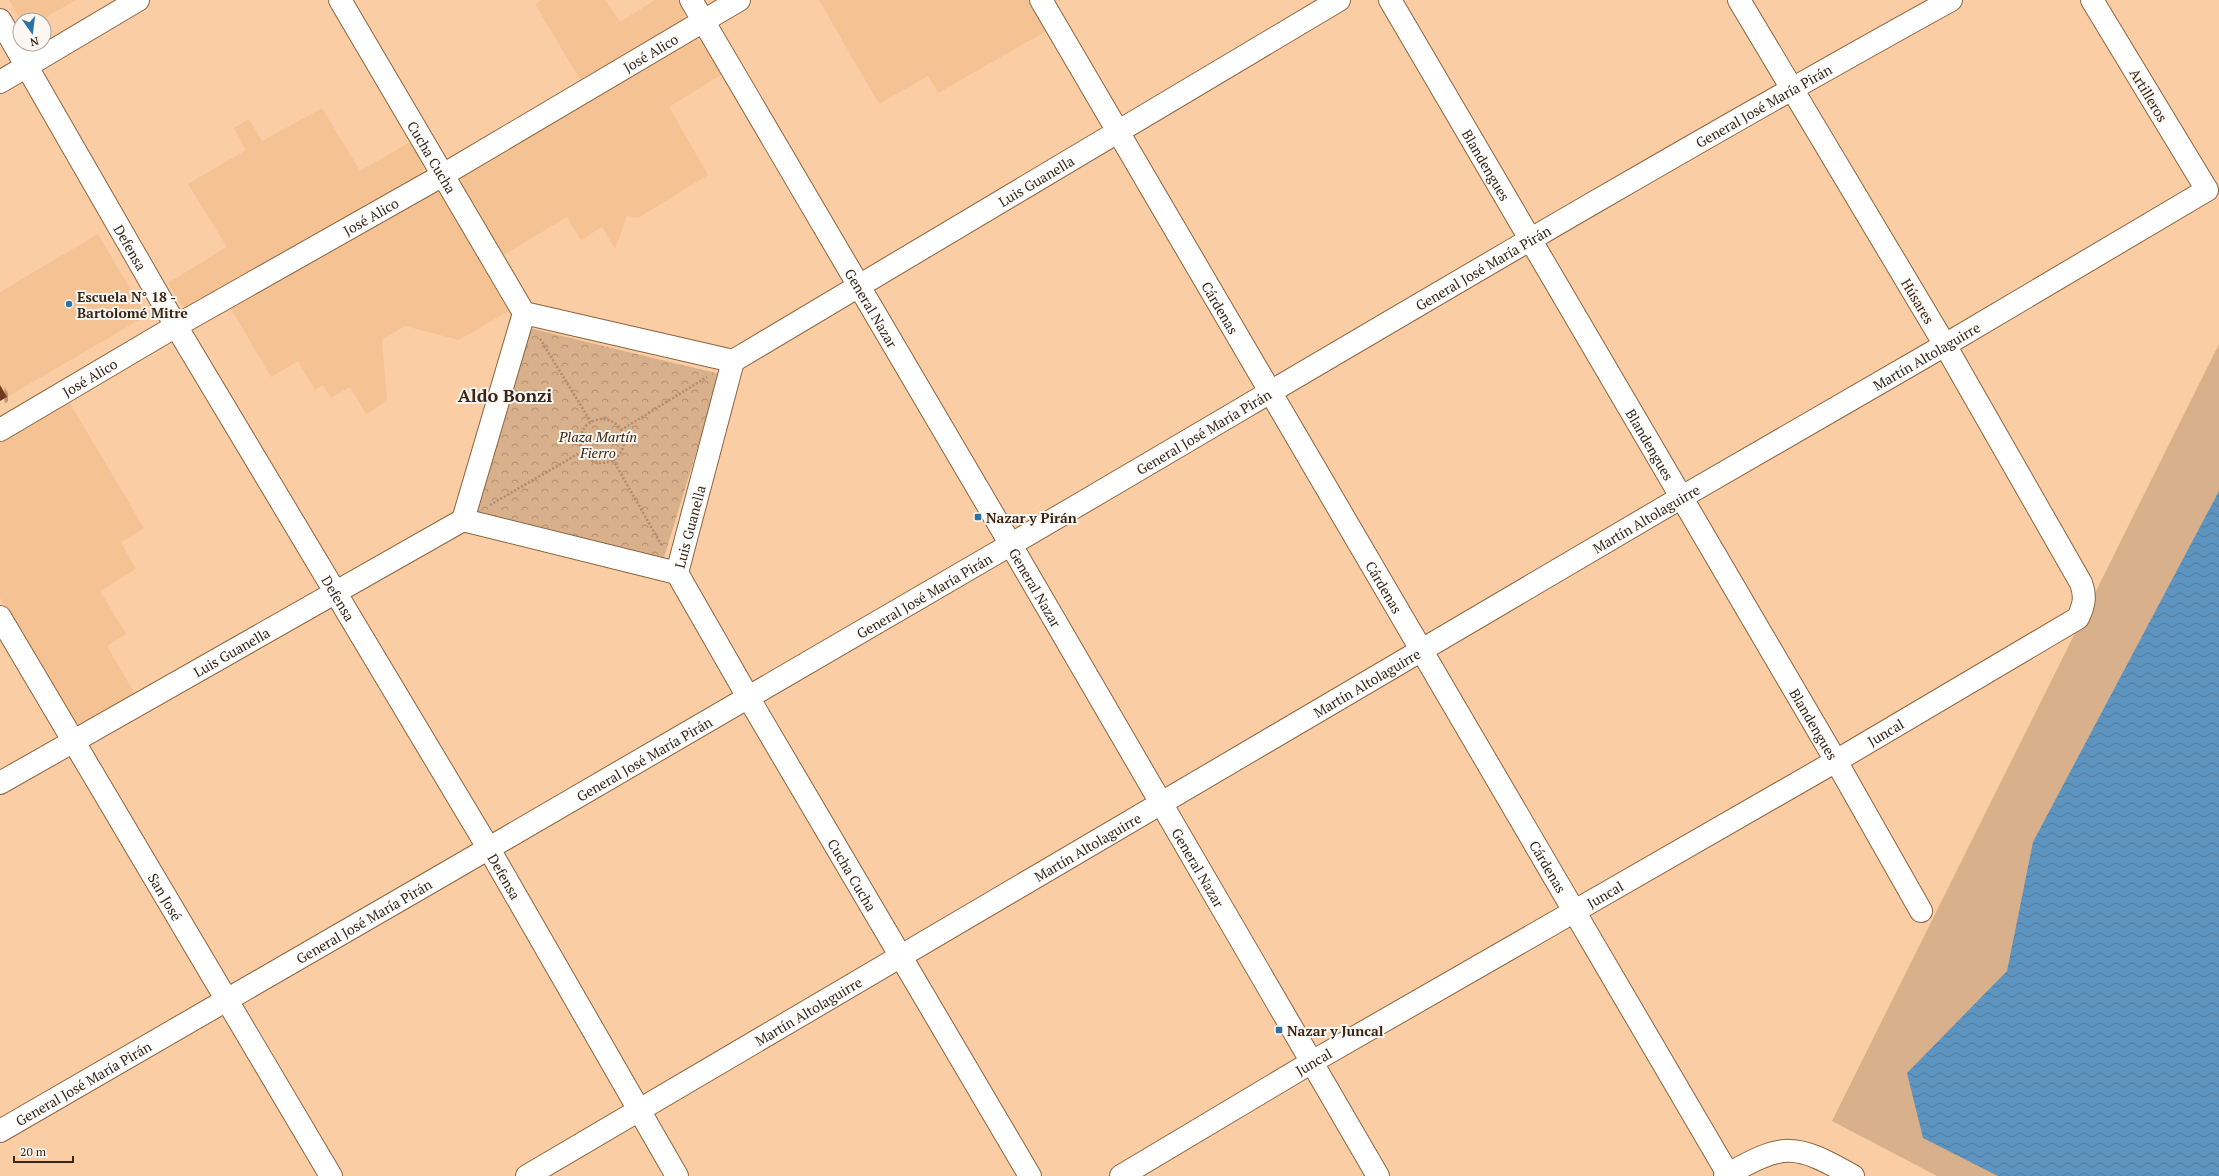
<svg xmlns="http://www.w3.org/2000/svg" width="2219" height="1176" font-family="'PT Serif',serif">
	<defs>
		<pattern id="forest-crowns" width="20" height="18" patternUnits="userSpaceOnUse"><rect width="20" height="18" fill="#d9b08c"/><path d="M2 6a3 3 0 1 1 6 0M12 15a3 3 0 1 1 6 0" fill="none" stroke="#b18f71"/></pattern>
		<pattern id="water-waves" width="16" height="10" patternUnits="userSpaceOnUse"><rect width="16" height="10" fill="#5e95c0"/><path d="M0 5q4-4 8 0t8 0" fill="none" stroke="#4e799b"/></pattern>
		<filter id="shadow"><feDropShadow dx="4.5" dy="2.5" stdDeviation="0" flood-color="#0004"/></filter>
	</defs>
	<rect width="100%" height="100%" fill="#fbcda4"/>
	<path fill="#f5c293" d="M 9,0 L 76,0 L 41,20 L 21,20 Z
		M 541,0 L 606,0 L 620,22 L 655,0 L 681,0 L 686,12 L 683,22 L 582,83 L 535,4 Z
		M 819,0 L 1028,0 L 1046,31 L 938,93 L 928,76 L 879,104 Z
		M 687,39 L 697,39 L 702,42 L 722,74 L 669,107 L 708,175 L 638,218 L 627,216 L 615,249 L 602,227 L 581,240 L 567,217 L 500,257 L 461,187 L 461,177 Z
		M 322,108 L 360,171 L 410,142 L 422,160 L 424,167 L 422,173 L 195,306 L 188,308 L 181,305 L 168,283 L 227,247 L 188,184 L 246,150 L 234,128 L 249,119 L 262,141 Z
		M 429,191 L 439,192 L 446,197 L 512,309 L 459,340 L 405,326 L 382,340 L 387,401 L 366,414 L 350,387 L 331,398 L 323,385 L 315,390 L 298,361 L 271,377 L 230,307 Z
		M 98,234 L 146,316 L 7,397 L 0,385 L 0,292 Z
		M 68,400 L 144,528 L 121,542 L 136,569 L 100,591 L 126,634 L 107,646 L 135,694 L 88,722 L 77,723 L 72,718 L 0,598 L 0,440 Z"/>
	<path fill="#d9b08c" d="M 2219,344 L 2219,1176 L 1937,1176 L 1832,1121 Z"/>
	<path fill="url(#forest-crowns)" d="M 529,328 L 720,374 L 663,561 L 476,513 Z"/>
	<path fill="url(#water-waves)" d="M 2219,491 L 2219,1176 L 1998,1176 L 1923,1138 L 1907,1073 L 2007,971 L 2033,842 Z"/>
	<path fill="#6f371e" filter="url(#shadow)" d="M 0,385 L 7,397 L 0,401 Z"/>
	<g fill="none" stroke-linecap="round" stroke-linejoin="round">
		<defs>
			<g id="minor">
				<path id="s1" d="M 340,0 L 524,313"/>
				<path id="s2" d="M 1041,0 C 1269,392 1500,782 1728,1174"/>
				<path id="s3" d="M 1390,0 L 1836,761 L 1921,911"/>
				<path id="s4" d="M 524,313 L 733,361 L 1339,0"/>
				<path id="s5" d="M 176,326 L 489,849 L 677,1176"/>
				<path d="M 463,520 L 524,313"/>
				<path id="s6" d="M 677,573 L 748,697 L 1030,1176"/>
				<path id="s7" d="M 677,573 L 733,361"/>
				<path id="s8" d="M 0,617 L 331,1176"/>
				<path id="s9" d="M 0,783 L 463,520 L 677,573"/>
				<path id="s10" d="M 0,1131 C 337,936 674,742 1010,545 C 1323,362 1634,175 1951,0"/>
				<path id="s11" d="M 527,1176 L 1682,497 L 1945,345 L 2207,190 L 2092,0"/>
				<path id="s12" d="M 1121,1176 L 1312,1062 L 1836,761 L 2078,618 C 2084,605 2086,597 2081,583 L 1945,345 L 1739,0"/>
				<path d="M 1725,1176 C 1784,1142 1795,1143 1853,1176"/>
			</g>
			<g id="tertiary">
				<path id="s13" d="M 691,0 L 1011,545 L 1378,1176"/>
				<path id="s14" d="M 0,20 L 176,326"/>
				<path d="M 0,82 L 138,0"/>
				<path id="s15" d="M 0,430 L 176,326 L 443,175 L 739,0"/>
			</g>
		</defs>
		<use href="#minor" stroke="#8d643e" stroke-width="24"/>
		<use href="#tertiary" stroke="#8d643e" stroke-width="24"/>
		<path stroke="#ae8c6d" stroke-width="2.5" stroke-dasharray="2 2" stroke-linecap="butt" d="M 540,339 L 591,422
			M580 441a22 22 0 1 1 44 0a22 22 0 1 1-44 0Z
			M 621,430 L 707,377
			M 613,460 L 662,546
			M 490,505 L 583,451"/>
		<use href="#minor" stroke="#fff" stroke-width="22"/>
		<use href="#tertiary" stroke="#fff" stroke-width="22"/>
	</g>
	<g fill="#2973a6" stroke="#fcf7f3" stroke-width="1.5">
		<circle cx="69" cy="304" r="4"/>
		<rect x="974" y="513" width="8" height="8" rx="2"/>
		<rect x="1275" y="1026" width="8" height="8" rx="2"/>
	</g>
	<g text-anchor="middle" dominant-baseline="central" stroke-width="4" stroke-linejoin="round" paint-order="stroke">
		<g font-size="14" fill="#372616" stroke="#fcf7f3">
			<text stroke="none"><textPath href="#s15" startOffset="752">José Alico</textPath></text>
			<text transform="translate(2149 95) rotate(59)">Artilleros</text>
			<text stroke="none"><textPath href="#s10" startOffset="2040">General José María Pirán</textPath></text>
			<text stroke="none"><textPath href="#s1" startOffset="182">Cucha Cucha</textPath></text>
			<text stroke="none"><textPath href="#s3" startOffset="191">Blandengues</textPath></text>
			<text stroke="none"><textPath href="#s4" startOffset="567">Luis Guanella</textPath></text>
			<text stroke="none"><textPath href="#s15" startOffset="428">José Alico</textPath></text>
			<text stroke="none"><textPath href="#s14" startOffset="262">Defensa</textPath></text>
			<text stroke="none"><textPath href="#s10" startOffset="1716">General José María Pirán</textPath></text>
			<text transform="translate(1918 301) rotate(59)">Húsares</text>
			<text stroke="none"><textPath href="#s13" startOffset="357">General Nazar</textPath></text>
			<text stroke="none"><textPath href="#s2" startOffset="356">Cárdenas</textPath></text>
			<text stroke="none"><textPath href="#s11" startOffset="1622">Martín Altolaguirre</textPath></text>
			<text stroke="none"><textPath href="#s15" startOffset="104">José Alico</textPath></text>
			<text stroke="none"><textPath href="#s10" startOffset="1392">General José María Pirán</textPath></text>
			<text stroke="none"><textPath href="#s3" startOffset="515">Blandengues</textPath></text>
			<text stroke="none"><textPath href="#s11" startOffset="1298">Martín Altolaguirre</textPath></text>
			<text stroke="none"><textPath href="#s7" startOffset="48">Luis Guanella</textPath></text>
			<text stroke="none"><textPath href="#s13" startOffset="681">General Nazar</textPath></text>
			<text stroke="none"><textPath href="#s2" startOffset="680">Cárdenas</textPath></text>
			<text stroke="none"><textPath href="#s10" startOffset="1068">General José María Pirán</textPath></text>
			<text stroke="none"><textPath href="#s5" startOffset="317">Defensa</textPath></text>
			<text stroke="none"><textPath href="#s9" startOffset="266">Luis Guanella</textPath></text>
			<text stroke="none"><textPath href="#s11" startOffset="974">Martín Altolaguirre</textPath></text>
			<text stroke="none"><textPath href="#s3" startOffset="839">Blandengues</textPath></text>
			<text stroke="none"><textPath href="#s12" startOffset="884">Juncal</textPath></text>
			<text stroke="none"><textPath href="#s10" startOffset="744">General José María Pirán</textPath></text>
			<text stroke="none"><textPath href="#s11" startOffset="650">Martín Altolaguirre</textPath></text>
			<text stroke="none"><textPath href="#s2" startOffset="1004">Cárdenas</textPath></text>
			<text stroke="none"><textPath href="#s13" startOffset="1005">General Nazar</textPath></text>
			<text stroke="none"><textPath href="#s6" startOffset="349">Cucha Cucha</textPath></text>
			<text stroke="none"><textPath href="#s5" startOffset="641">Defensa</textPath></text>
			<text stroke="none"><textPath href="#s12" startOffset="560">Juncal</textPath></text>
			<text stroke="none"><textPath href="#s8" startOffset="325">San José</textPath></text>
			<text stroke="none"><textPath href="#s10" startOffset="420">General José María Pirán</textPath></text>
			<text stroke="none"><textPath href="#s11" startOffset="326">Martín Altolaguirre</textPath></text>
			<text stroke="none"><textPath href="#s12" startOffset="224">Juncal</textPath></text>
			<text stroke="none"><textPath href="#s10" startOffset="96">General José María Pirán</textPath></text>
		</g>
		<g font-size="14" font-weight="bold" fill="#372616" stroke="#fcf7f3" text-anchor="start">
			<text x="77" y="296">Escuela N° 18 -<tspan x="77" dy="16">Bartolomé Mitre</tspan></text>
			<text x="986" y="517">Nazar y Pirán</text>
			<text x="1287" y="1030">Nazar y Juncal</text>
		</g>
		<g font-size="14" font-style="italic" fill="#3a240f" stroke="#fcf7f3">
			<text x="598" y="436">Plaza Martín<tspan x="598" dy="16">Fierro</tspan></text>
		</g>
		<g font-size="18" font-weight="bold" fill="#372616" stroke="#fcf7f3">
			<text x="505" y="395">Aldo Bonzi</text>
		</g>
	</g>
	<g transform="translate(32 32) rotate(166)"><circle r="19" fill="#fcf7f3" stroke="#ada39b"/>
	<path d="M0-3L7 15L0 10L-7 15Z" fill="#2973a6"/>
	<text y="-6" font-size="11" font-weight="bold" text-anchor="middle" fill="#372616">N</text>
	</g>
	<path d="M14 1156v6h59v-6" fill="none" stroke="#372616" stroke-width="2"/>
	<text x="20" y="1156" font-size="12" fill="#372616" stroke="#fcf7f3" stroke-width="3" paint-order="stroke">20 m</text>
</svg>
